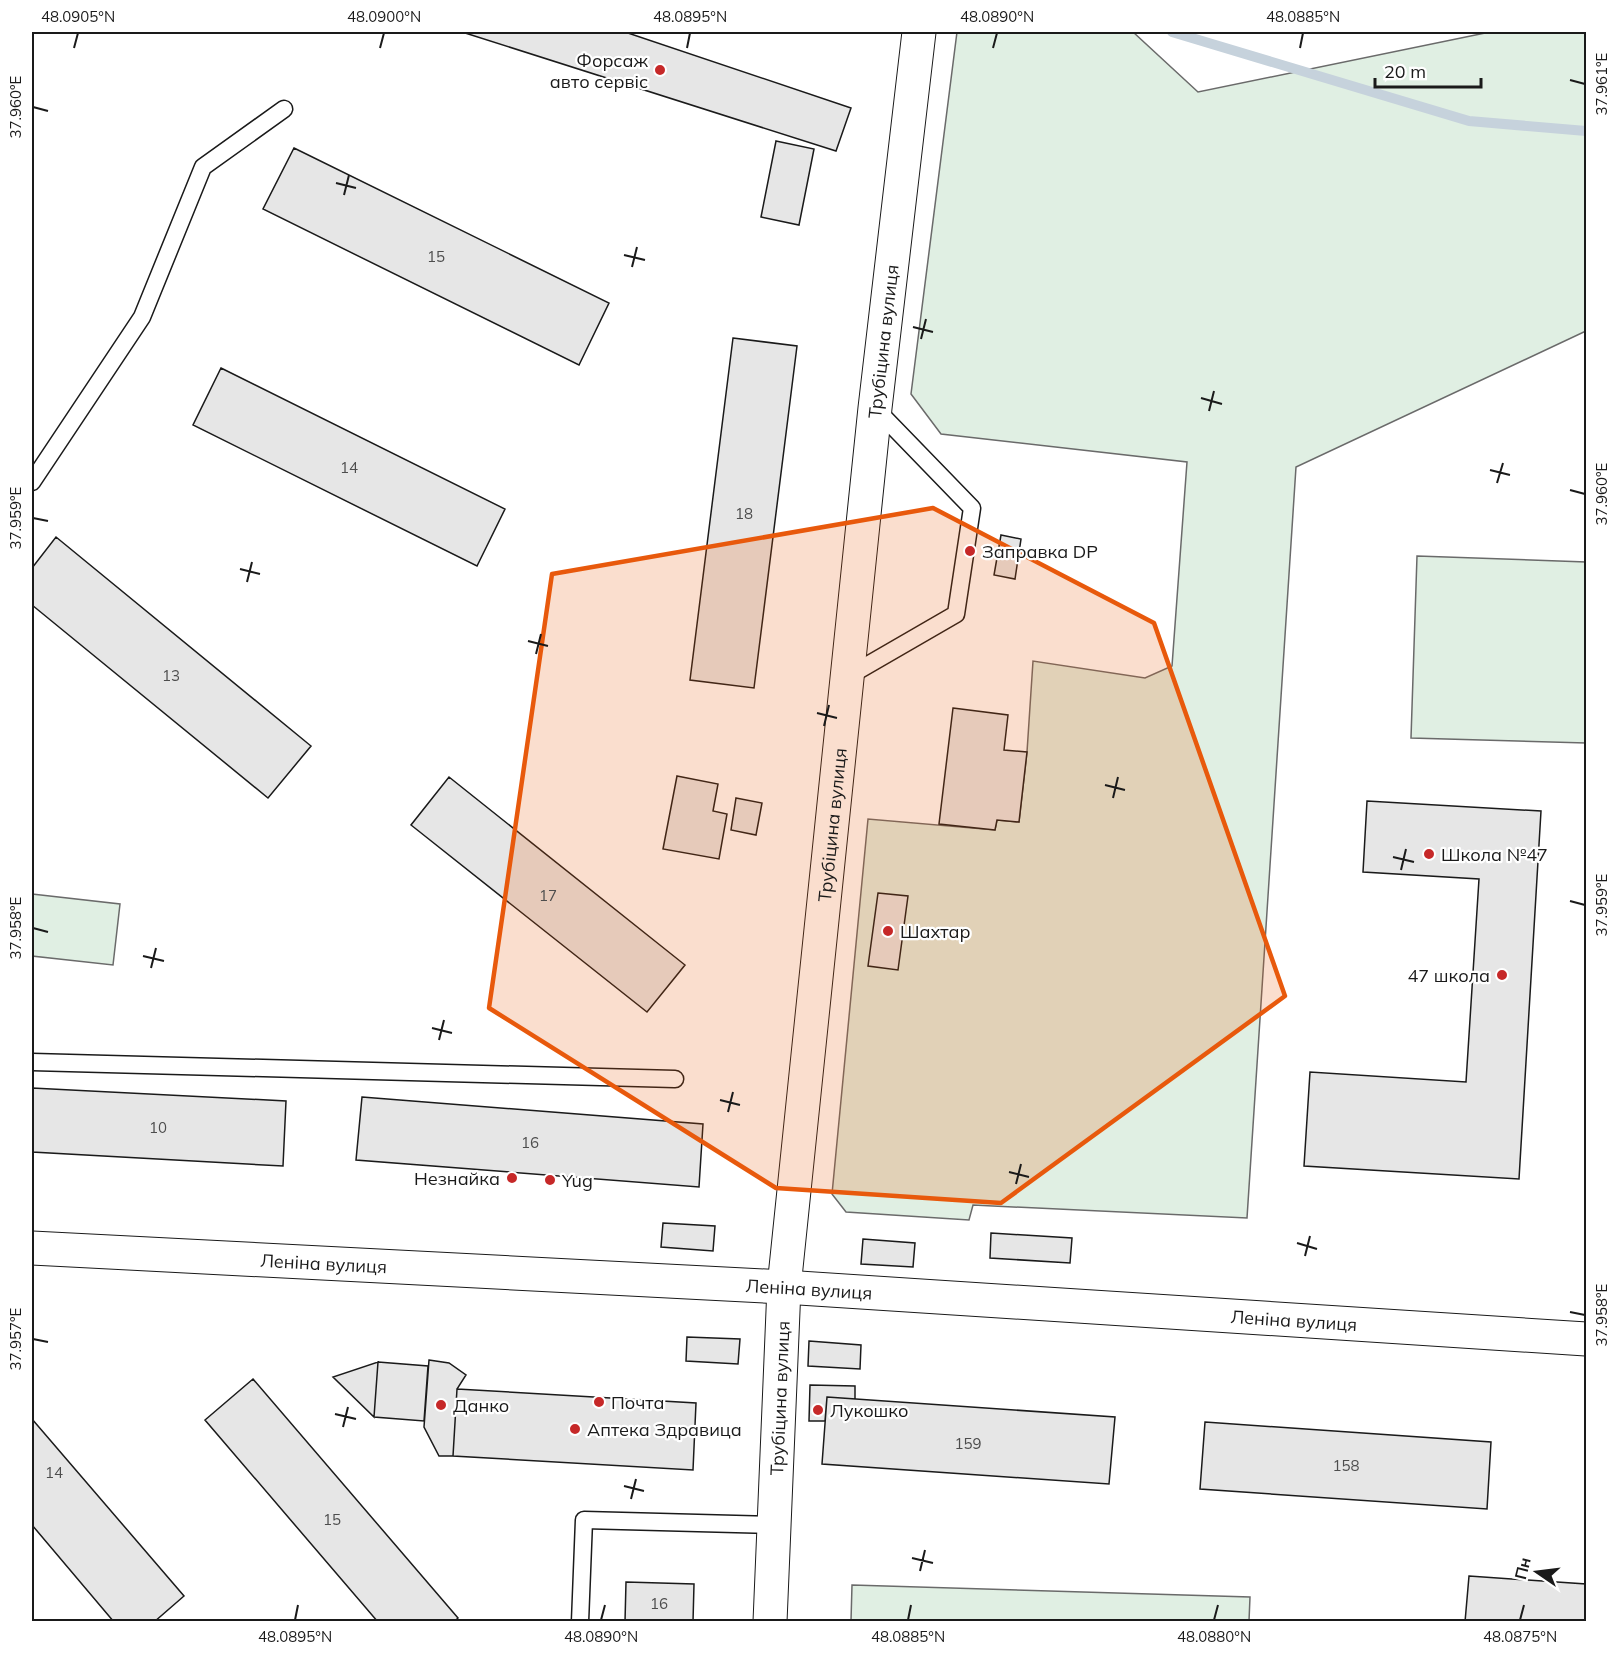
<svg xmlns="http://www.w3.org/2000/svg" width="1618" height="1653" font-family="Mulish,sans-serif">
	<rect width="100%" height="100%" fill="#fff"/>
	<path fill="#e0efe3" stroke="#6a6a6a" stroke-width="1.5" d="M 957,32 L 1133,32 L 1198,92 L 1490,32 L 1586,32 L 1586,331 L 1296,467 L 1247,1218 L 973,1205 L 969,1220 L 846,1212 L 832,1194 L 868,819 L 995,830 L 997,820 L 1019,822 L 1027,752 L 1033,661 L 1145,678 L 1172,666 L 1187,462 L 941,434 L 911,394 Z
		M 1417,556 L 1586,562 L 1586,743 L 1411,738 Z
		M 32,894 L 120,904 L 113,965 L 32,956 Z
		M 852,1585 L 1250,1597 L 1249,1621 L 851,1621 Z"/>
	<g fill="none" stroke-linecap="round" stroke-linejoin="round">
		<path stroke="#c6d2dc" stroke-width="10" d="M 1172,32 L 1469,121 L 1586,131"/>
	</g>
	<path fill="#e6e6e6" stroke="#1a1a1a" stroke-width="1.5" d="M 462,32 L 625,32 L 851,108 L 836,151 Z
		M 776,141 L 814,149 L 799,225 L 761,217 Z
		M 294,148 L 609,303 L 579,365 L 263,209 Z
		M 733,338 L 797,346 L 754,688 L 690,680 Z
		M 221,368 L 505,509 L 477,566 L 193,425 Z
		M 1001,535 L 1021,539 L 1015,579 L 994,575 Z
		M 56,537 L 311,746 L 268,798 L 32,605 L 32,568 Z
		M 953,708 L 1008,715 L 1004,750 L 1027,752 L 1019,822 L 997,820 L 995,830 L 939,824 Z
		M 677,776 L 718,784 L 713,811 L 727,814 L 719,859 L 663,849 Z
		M 449,777 L 685,965 L 647,1012 L 411,825 Z
		M 736,798 L 762,803 L 756,835 L 731,830 Z
		M 1367,801 L 1541,811 L 1519,1179 L 1304,1166 L 1310,1072 L 1466,1082 L 1479,879 L 1363,872 Z
		M 878,893 L 908,896 L 898,970 L 868,966 Z
		M 32,1088 L 286,1101 L 283,1166 L 32,1152 Z
		M 362,1097 L 703,1124 L 699,1187 L 356,1160 Z
		M 663,1223 L 715,1226 L 713,1251 L 661,1247 Z
		M 991,1233 L 1072,1238 L 1070,1263 L 990,1258 Z
		M 863,1239 L 915,1243 L 913,1267 L 861,1264 Z
		M 687,1337 L 740,1339 L 738,1364 L 686,1361 Z
		M 809,1341 L 861,1345 L 860,1369 L 808,1366 Z
		M 429,1360 L 449,1363 L 466,1375 L 457,1389 L 453,1456 L 439,1456 L 424,1427 Z
		M 378,1362 L 374,1417 L 333,1377 Z
		M 378,1362 L 428,1366 L 424,1421 L 374,1417 Z
		M 253,1379 L 458,1618 L 454,1622 L 378,1622 L 205,1420 Z
		M 810,1385 L 855,1386 L 855,1399 L 827,1397 L 825,1421 L 809,1421 Z
		M 457,1389 L 696,1403 L 693,1470 L 453,1456 Z
		M 827,1397 L 1115,1417 L 1109,1484 L 822,1464 Z
		M 32,1419 L 184,1596 L 154,1622 L 114,1622 L 32,1525 Z
		M 1205,1422 L 1491,1442 L 1487,1509 L 1200,1489 Z
		M 1469,1576 L 1586,1584 L 1586,1622 L 1465,1622 Z
		M 626,1582 L 694,1584 L 693,1622 L 625,1622 Z"/>
	<g fill="none" stroke-linecap="round" stroke-linejoin="round">
		<defs>
			<path id="lane" d="M 32,482 L 142,317 L 203,167 L 284,109
				M 847,677 L 956,614 L 972,508 L 875,408
				M 32,1062 L 675,1079
				M 580,1622 L 584,1520 L 774,1525"/>
			<g id="secondary">
				<path id="s1" d="M 32,1248 L 784,1287 L 1586,1339"/>
				<path id="s2" d="M 770,1622 L 784,1287 L 875,408 L 919,32"/>
			</g>
		</defs>
		<use href="#lane" stroke="#1a1a1a" stroke-width="19"/>
		<use href="#secondary" stroke="#1a1a1a" stroke-width="35"/>
		<use href="#lane" stroke="#fff" stroke-width="16"/>
		<use href="#secondary" stroke="#fff" stroke-width="33"/>
	</g>
	<path fill="#e8590c" fill-opacity="0.2" stroke="#e8590c" stroke-width="4.5" stroke-linejoin="round" d="M 933,508 L 1154,623 L 1285,996 L 1001,1203 L 776,1188 L 489,1008 L 552,574 Z"/>
	<path fill="none" stroke="#1a1a1a" stroke-width="2" d="M 74,48 L 78,33M 380,48 L 384,33M 687,48 L 690,33M 993,48 L 997,33M 1300,48 L 1303,33M 1570,80 L 1585,84M 33,107 L 48,111M 336,183 L 356,188M 344,195 L 349,175M 624,255 L 645,260M 632,267 L 637,247M 913,327 L 933,332M 921,339 L 926,319M 1201,398 L 1222,404M 1209,411 L 1214,391M 1490,470 L 1510,475M 1497,483 L 1503,463M 1570,490 L 1585,494M 33,518 L 48,521M 240,569 L 260,574M 247,582 L 252,562M 528,641 L 548,646M 536,654 L 541,634M 817,713 L 837,718M 824,726 L 829,705M 1105,785 L 1125,790M 1113,798 L 1118,777M 1393,857 L 1414,862M 1401,870 L 1406,849M 1570,901 L 1585,905M 33,928 L 48,932M 143,956 L 164,961M 151,968 L 156,948M 432,1028 L 452,1033M 439,1040 L 444,1020M 720,1100 L 740,1105M 728,1112 L 733,1092M 1009,1172 L 1029,1177M 1016,1184 L 1021,1164M 1297,1243 L 1317,1249M 1305,1256 L 1310,1236M 1570,1312 L 1585,1315M 33,1339 L 48,1342M 335,1414 L 356,1419M 343,1427 L 348,1407M 624,1486 L 644,1491M 631,1499 L 636,1479M 912,1558 L 933,1563M 920,1571 L 925,1550M 295,1620 L 298,1605M 601,1620 L 605,1605M 908,1620 L 911,1605M 1214,1620 L 1218,1605M 1520,1620 L 1524,1605"/>
	<g fill="#c62828" stroke="#fff" stroke-width="2">
		<circle cx="660" cy="70" r="6"/>
		<circle cx="970" cy="551" r="6"/>
		<circle cx="1429" cy="854" r="6"/>
		<circle cx="888" cy="931" r="6"/>
		<circle cx="1502" cy="975" r="6"/>
		<circle cx="512" cy="1178" r="6"/>
		<circle cx="550" cy="1180" r="6"/>
		<circle cx="599" cy="1402" r="6"/>
		<circle cx="441" cy="1405" r="6"/>
		<circle cx="818" cy="1410" r="6"/>
		<circle cx="575" cy="1429" r="6"/>
	</g>
	<g text-anchor="middle" dominant-baseline="central" stroke-width="4.5" stroke-linejoin="round" paint-order="stroke">
		<g font-size="15" fill="#4d4d4d">
			<text x="436" y="256">15</text>
			<text x="349" y="467">14</text>
			<text x="744" y="513">18</text>
			<text x="171" y="675">13</text>
			<text x="548" y="895">17</text>
			<text x="158" y="1127">10</text>
			<text x="530" y="1142">16</text>
			<text x="968" y="1443">159</text>
			<text x="1346" y="1465">158</text>
			<text x="54" y="1472">14</text>
			<text x="332" y="1519">15</text>
			<text x="659" y="1603">16</text>
		</g>
		<g font-size="18" fill="#1a1a1a" stroke="#fff" text-anchor="start">
			<text x="648" y="60" text-anchor="end">Форсаж<tspan x="648" dy="21">авто сервіс</tspan></text>
			<text x="982" y="551">Заправка DP</text>
			<text x="1441" y="854">Школа №47</text>
			<text x="900" y="931">Шахтар</text>
			<text x="1490" y="975" text-anchor="end">47 школа</text>
			<text x="500" y="1178" text-anchor="end">Незнайка</text>
			<text x="562" y="1180">Yug</text>
			<text x="611" y="1402">Почта</text>
			<text x="453" y="1405">Данко</text>
			<text x="830" y="1410">Лукошко</text>
			<text x="587" y="1429">Аптека Здравица</text>
		</g>
		<g font-size="18" fill="#1a1a1a" stroke="#fff">
			<text stroke="none"><textPath href="#s2" startOffset="1286">Трубіцина вулиця</textPath></text>
			<text stroke="none"><textPath href="#s2" startOffset="800">Трубіцина вулиця</textPath></text>
			<text stroke="none"><textPath href="#s1" startOffset="292">Леніна вулиця</textPath></text>
			<text stroke="none"><textPath href="#s1" startOffset="778">Леніна вулиця</textPath></text>
			<text stroke="none"><textPath href="#s1" startOffset="1264">Леніна вулиця</textPath></text>
			<text stroke="none"><textPath href="#s2" startOffset="224">Трубіцина вулиця</textPath></text>
		</g>
	</g>
	<rect width="1618" height="1653" fill="none" stroke="#ffffff" stroke-width="66"/>
	<g transform="translate(1537 1572) rotate(284)" stroke="#ffffff" stroke-width="4.5" paint-order="stroke">
	<path d="M0-4.5L10 22L0 15L-10 22Z" fill="#1a1a1a"/>
	<text y="-9" font-size="16" font-weight="bold" text-anchor="middle" fill="#1a1a1a">Пн</text>
	</g>
	<path d="M1375 78v9h106v-9" fill="none" stroke="#1a1a1a" stroke-width="3"/>
	<text x="1384" y="78" font-size="18" fill="#1a1a1a" stroke="#ffffff" stroke-width="4.5" paint-order="stroke">20 m</text>
	<rect x="33" y="33" width="1552" height="1587" fill="none" stroke="#1a1a1a" stroke-width="2"/>
	<g font-size="15" text-anchor="middle" fill="#1a1a1a">
		<text x="78" y="22">48.0905°N</text>
		<text x="384" y="22">48.0900°N</text>
		<text x="690" y="22">48.0895°N</text>
		<text x="997" y="22">48.0890°N</text>
		<text x="1303" y="22">48.0885°N</text>
		<text transform="translate(1602 84) rotate(-90)" y="5">37.961°E</text>
		<text transform="translate(16 107) rotate(-90)" y="5">37.960°E</text>
		<text transform="translate(1602 494) rotate(-90)" y="5">37.960°E</text>
		<text transform="translate(16 518) rotate(-90)" y="5">37.959°E</text>
		<text transform="translate(1602 905) rotate(-90)" y="5">37.959°E</text>
		<text transform="translate(16 928) rotate(-90)" y="5">37.958°E</text>
		<text transform="translate(1602 1315) rotate(-90)" y="5">37.958°E</text>
		<text transform="translate(16 1339) rotate(-90)" y="5">37.957°E</text>
		<text x="295" y="1642">48.0895°N</text>
		<text x="601" y="1642">48.0890°N</text>
		<text x="908" y="1642">48.0885°N</text>
		<text x="1214" y="1642">48.0880°N</text>
		<text x="1520" y="1642">48.0875°N</text>
	</g>
</svg>
